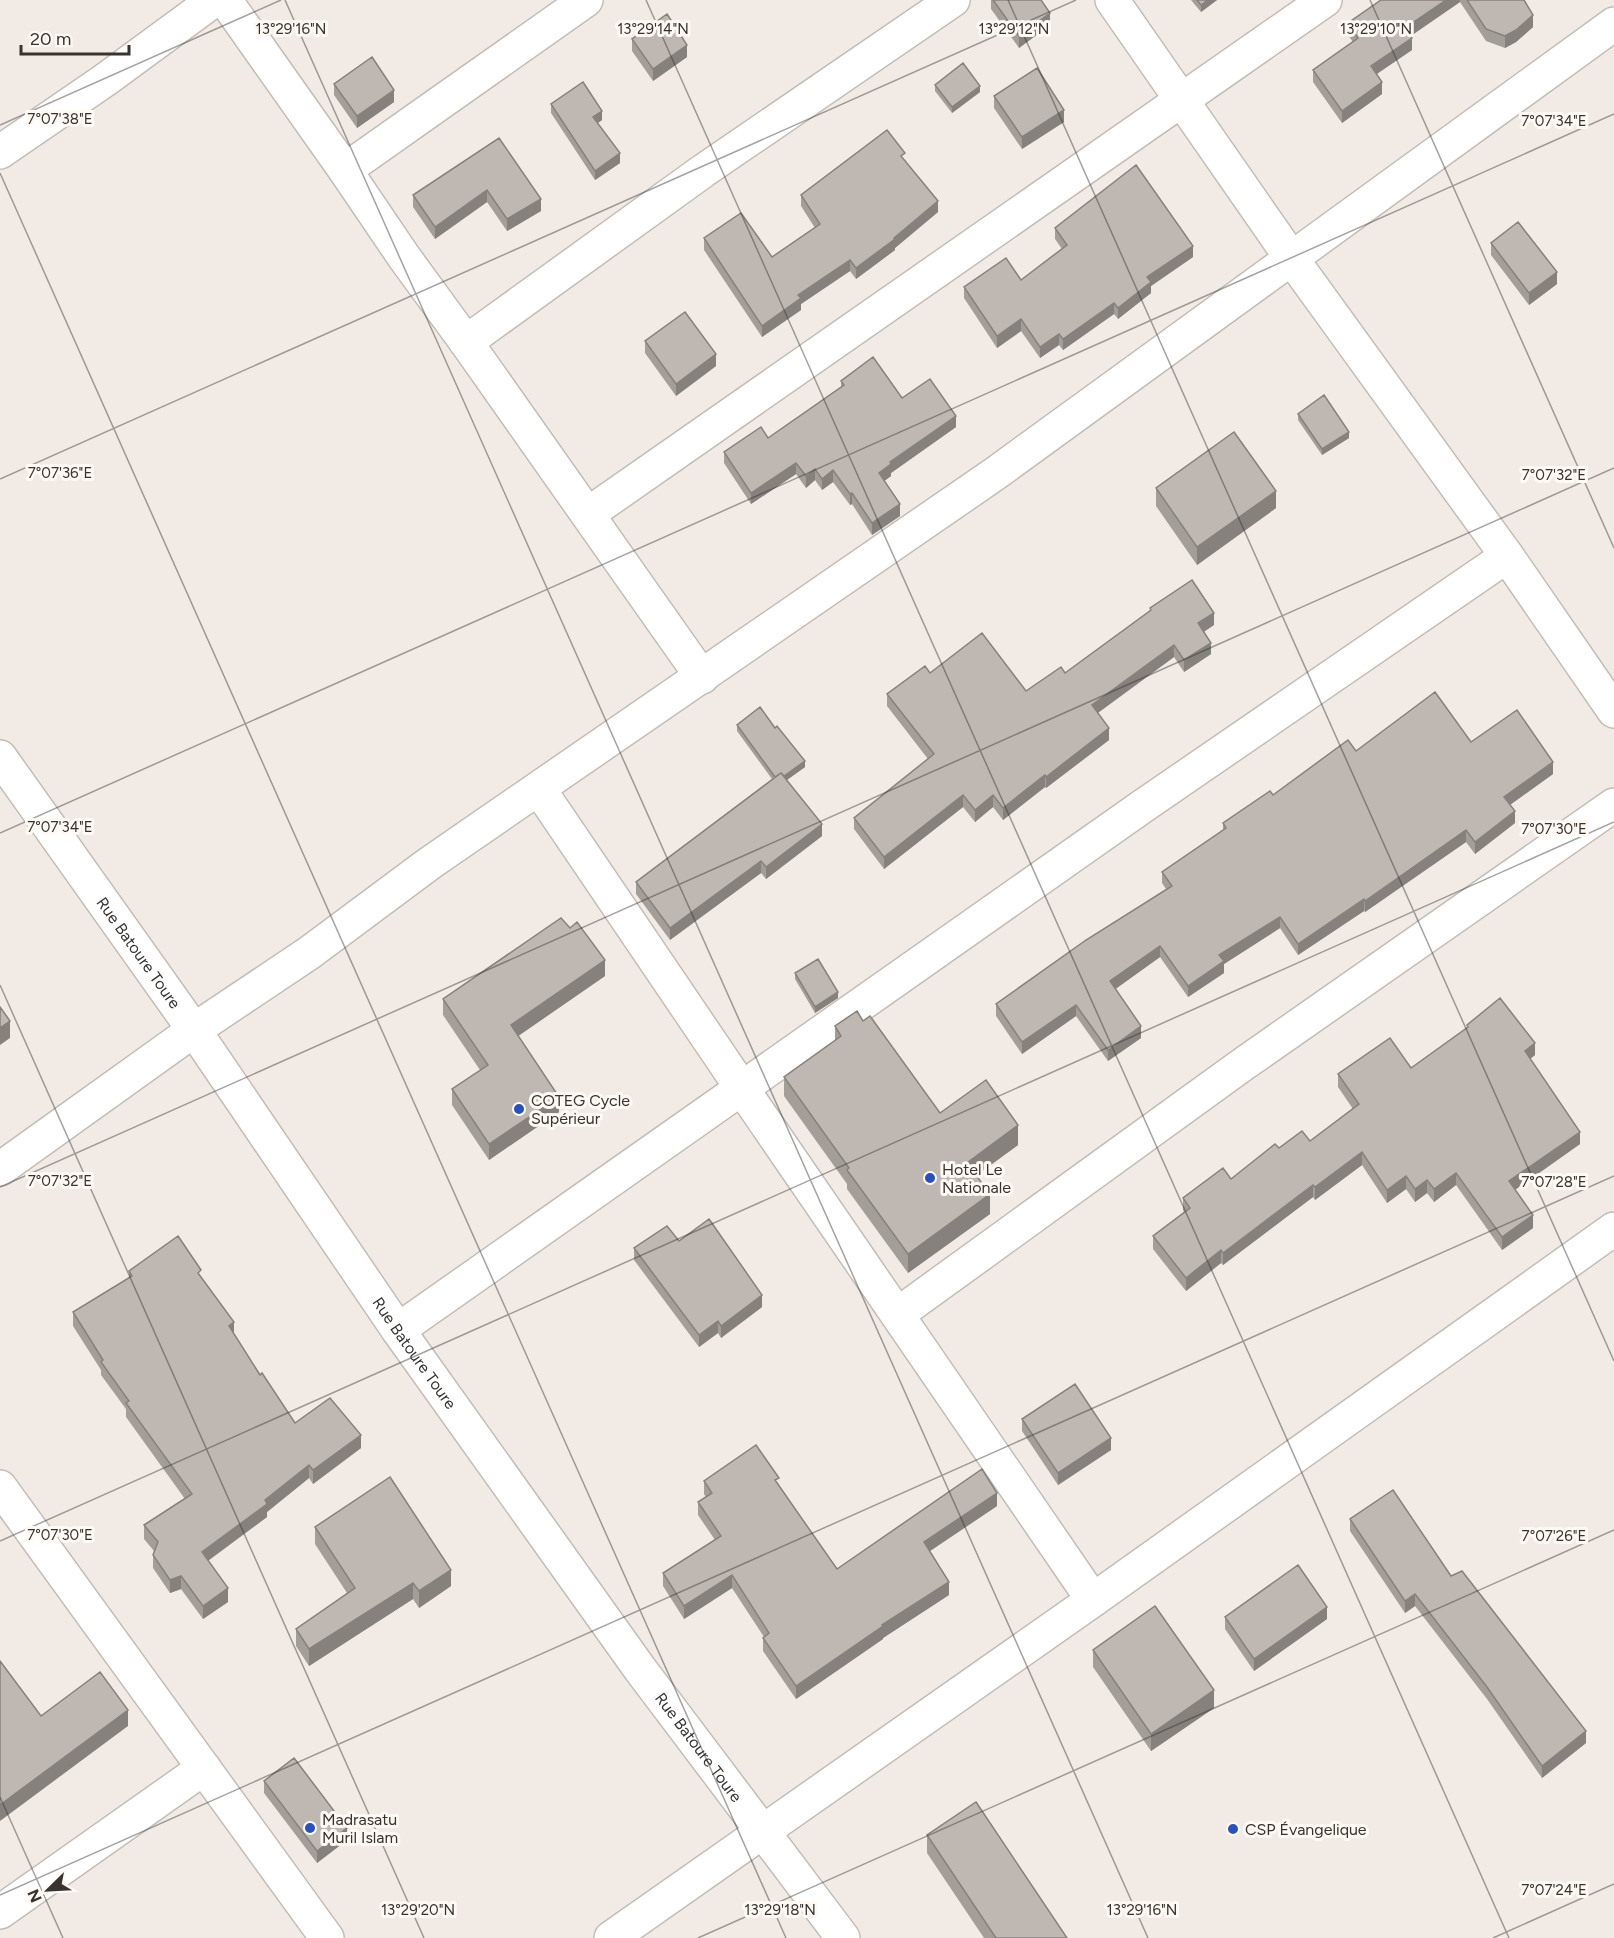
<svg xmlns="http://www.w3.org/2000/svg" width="1614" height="1938" font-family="Figtree,sans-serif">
	<rect width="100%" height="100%" fill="#f2ebe5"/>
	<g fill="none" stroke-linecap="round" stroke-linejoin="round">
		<defs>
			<g id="minor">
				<path d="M 225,0 L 345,170 L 404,257 L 466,342 L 702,677"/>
				<path d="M 1112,0 L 1292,259 L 1507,556 L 1614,711"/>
				<path d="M 0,152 L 105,80 L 214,0"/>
				<path d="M 345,170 L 586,0"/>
				<path d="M 466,342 L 703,171 L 953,0"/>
				<path d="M 588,514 L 1325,0"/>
				<path id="s1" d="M 0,757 L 194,1030 L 398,1330 L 640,1669 L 843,1938"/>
				<path d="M 539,789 L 741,1087 L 1093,1600"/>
				<path d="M 0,1169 L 194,1030 L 309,953 L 430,863 L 996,473 L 1614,24"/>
				<path d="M 898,1314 L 1242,1065 L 1614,805"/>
				<path d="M 398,1330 L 1143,806 L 1507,556"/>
				<path d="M 0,1487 L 327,1938"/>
				<path d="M 0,1912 L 204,1768"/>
				<path d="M 611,1938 L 1093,1600 L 1614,1229"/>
			</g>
		</defs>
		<use href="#minor" stroke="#c4bdb7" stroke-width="36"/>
		<use href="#minor" stroke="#fff" stroke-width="33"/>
	</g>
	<path fill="#a49e99" d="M 991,0 L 1041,0 L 1050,25 L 1019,48 L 991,9 Z
		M 1191,0 L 1217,0 L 1201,12 Z
		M 1381,0 L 1524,0 L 1533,27 L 1516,42 L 1505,48 L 1486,41 L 1460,2 L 1410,36 L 1412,50 L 1376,74 L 1382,94 L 1342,123 L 1313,82 L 1313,70 L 1353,42 L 1348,35 L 1348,23 Z
		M 632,39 L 687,57 L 653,81 L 632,51 Z
		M 334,84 L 394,102 L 357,128 L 334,95 Z
		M 935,85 L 980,92 L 952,113 L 935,91 Z
		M 994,96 L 1064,122 L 1022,149 L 994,108 Z
		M 551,104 L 602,120 L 598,123 L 620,163 L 595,180 L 551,113 Z
		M 499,138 L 541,211 L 507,231 L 487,202 L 435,239 L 413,207 L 413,195 Z
		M 905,160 L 938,212 L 895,248 L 895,250 L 856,279 L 850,271 L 801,304 L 801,310 L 762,337 L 704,250 L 704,238 L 772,257 L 815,228 L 801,206 L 801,195 Z
		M 1055,228 L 1193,257 L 1151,286 L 1151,293 L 1118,319 L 1114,314 L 1063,350 L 1059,345 L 1040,358 L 1021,331 L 997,348 L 964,298 L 964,287 L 1021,280 L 1062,249 L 1055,239 Z
		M 1491,243 L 1557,284 L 1529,305 L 1491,255 Z
		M 645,341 L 716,366 L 676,396 L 645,353 Z
		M 841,381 L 902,398 L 956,427 L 891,473 L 891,476 L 884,481 L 900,516 L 872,535 L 852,504 L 850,505 L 833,482 L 822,490 L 815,480 L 806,488 L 796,474 L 751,504 L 724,463 L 724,452 L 768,438 L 841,387 Z
		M 1298,414 L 1349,438 L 1322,455 L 1298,420 Z
		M 1156,488 L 1276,508 L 1197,565 L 1156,506 Z
		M 1150,608 L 1214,625 L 1204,632 L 1211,654 L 1184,672 L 1174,657 L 1098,713 L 1109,740 L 1046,788 L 1045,787 L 1003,820 L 993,807 L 975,822 L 963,807 L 884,869 L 854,829 L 854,818 L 928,759 L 887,706 L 887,694 L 930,673 L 1026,691 L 1065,673 L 1150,611 Z
		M 737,725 L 775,728 L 805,767 L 787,780 L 822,836 L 766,879 L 761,873 L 670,940 L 636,894 L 636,882 L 772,779 L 737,731 Z
		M 1471,742 L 1553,774 L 1510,805 L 1515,823 L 1475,854 L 1466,842 L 1365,912 L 1364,911 L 1298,955 L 1280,928 L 1224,964 L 1224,973 L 1188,997 L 1160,957 L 1115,989 L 1141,1038 L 1108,1061 L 1076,1016 L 1022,1054 L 996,1016 L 996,1004 L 1166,889 L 1162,883 L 1162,872 L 1223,830 L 1223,823 L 1356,751 Z
		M 795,973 L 838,998 L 815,1013 L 795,979 Z
		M 605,976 L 518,1036 L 559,1112 L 489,1160 L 452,1105 L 452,1089 L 480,1070 L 443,1015 L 443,999 Z
		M 863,1021 L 940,1113 L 1018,1145 L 976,1176 L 990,1214 L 908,1273 L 847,1189 L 847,1184 L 784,1096 L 784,1077 L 835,1041 L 835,1026 Z
		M 1467,1025 L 1535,1055 L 1530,1059 L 1580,1144 L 1515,1190 L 1533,1228 L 1502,1250 L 1456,1185 L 1434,1202 L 1427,1193 L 1415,1202 L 1406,1189 L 1387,1203 L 1362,1165 L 1315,1200 L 1313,1197 L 1223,1265 L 1221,1263 L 1186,1291 L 1153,1249 L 1153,1236 L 1184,1212 L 1183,1210 L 1183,1198 L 1231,1179 L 1279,1148 L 1310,1141 L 1353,1109 L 1338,1087 L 1338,1074 L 1411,1068 L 1467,1028 Z
		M 679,1241 L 762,1307 L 721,1338 L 718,1333 L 699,1347 L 634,1260 L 634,1248 Z
		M 129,1271 L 201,1277 L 234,1334 L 260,1375 L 295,1423 L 361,1448 L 313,1484 L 309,1478 L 267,1512 L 267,1517 L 208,1561 L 228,1602 L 203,1619 L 181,1589 L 170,1593 L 153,1568 L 153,1555 L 154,1551 L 144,1539 L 144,1525 L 185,1499 L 126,1417 L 126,1409 L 101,1375 L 101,1370 L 73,1326 L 73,1312 L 129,1278 Z
		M 1022,1419 L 1111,1450 L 1058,1485 L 1022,1431 Z
		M 704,1481 L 779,1486 L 837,1569 L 997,1506 L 930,1551 L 949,1595 L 883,1638 L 883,1639 L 796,1699 L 763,1651 L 763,1638 L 764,1637 L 732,1588 L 684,1619 L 663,1586 L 663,1573 L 715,1540 L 698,1515 L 698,1502 L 706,1497 L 704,1494 Z
		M 1350,1519 L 1451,1576 L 1586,1743 L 1542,1778 L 1487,1699 L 1415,1606 L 1405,1613 L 1350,1531 Z
		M 315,1527 L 451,1586 L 419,1608 L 413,1599 L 309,1666 L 296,1646 L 296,1629 L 347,1593 L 315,1544 Z
		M 1225,1617 L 1327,1619 L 1254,1671 L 1225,1629 Z
		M 1093,1650 L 1214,1708 L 1151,1751 L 1093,1667 Z
		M 264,1781 L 347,1840 L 317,1863 L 264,1793 Z
		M 927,1835 L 1067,1938 L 984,1938 L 927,1853 Z"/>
	<path fill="#86817d" d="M 1208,0 L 1217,0 L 1201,12 L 1201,5 Z
		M 1446,0 L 1460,0 L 1460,2 L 1405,40 L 1405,28 Z
		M 1050,13 L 1050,25 L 1019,48 L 1019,36 Z
		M 1533,15 L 1533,27 L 1516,42 L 1505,48 L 1505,36 Z
		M 1412,38 L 1412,50 L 1371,78 L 1371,66 Z
		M 687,45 L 687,57 L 653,81 L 653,69 Z
		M 1382,82 L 1382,94 L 1342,123 L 1342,111 Z
		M 980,86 L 980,92 L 952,113 L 952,107 Z
		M 394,90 L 394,102 L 357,128 L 357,116 Z
		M 1064,110 L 1064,122 L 1022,149 L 1022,137 Z
		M 602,111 L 602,120 L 593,126 L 593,117 Z
		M 620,153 L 620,163 L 595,180 L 595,171 Z
		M 487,190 L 487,202 L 435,239 L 435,227 Z
		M 541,199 L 541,211 L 507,231 L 507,219 Z
		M 938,201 L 938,212 L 895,248 L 895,250 L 856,279 L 856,268 L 894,238 Z
		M 1193,246 L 1193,257 L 1151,286 L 1151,293 L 1118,319 L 1118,308 L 1147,277 Z
		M 850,260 L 850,271 L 801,304 L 801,310 L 762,337 L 762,326 L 798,295 Z
		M 1557,272 L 1557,284 L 1529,305 L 1529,293 Z
		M 1114,303 L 1114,314 L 1063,350 L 1063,339 Z
		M 1021,319 L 1021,331 L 997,348 L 997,336 Z
		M 1059,334 L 1059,345 L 1040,358 L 1040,347 Z
		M 716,354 L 716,366 L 676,396 L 676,384 Z
		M 956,416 L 956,427 L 891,473 L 891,476 L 879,485 L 879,473 L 890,462 Z
		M 1349,432 L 1349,438 L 1322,455 L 1322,449 Z
		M 796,463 L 796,474 L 751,504 L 751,493 Z
		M 815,469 L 815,480 L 806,488 L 806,476 Z
		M 833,470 L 833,482 L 822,490 L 822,479 Z
		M 1276,491 L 1276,508 L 1197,565 L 1197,547 Z
		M 852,493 L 852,504 L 850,505 L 850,494 Z
		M 900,504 L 900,516 L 872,535 L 872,523 Z
		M 1214,613 L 1214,625 L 1198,635 L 1198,623 Z
		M 1211,643 L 1211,654 L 1184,672 L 1184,660 Z
		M 1174,645 L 1174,657 L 1092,717 L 1092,705 Z
		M 1109,728 L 1109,740 L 1046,788 L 1046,777 Z
		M 805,761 L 805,767 L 777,787 L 777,781 Z
		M 1553,762 L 1553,774 L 1504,809 L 1504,797 Z
		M 1045,775 L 1045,787 L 1003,820 L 1003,808 Z
		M 963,795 L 963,807 L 884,869 L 884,857 Z
		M 993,795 L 993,807 L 975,822 L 975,810 Z
		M 1515,811 L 1515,823 L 1475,854 L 1475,842 Z
		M 822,824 L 822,836 L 766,879 L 766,867 Z
		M 1466,830 L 1466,842 L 1365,912 L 1365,901 Z
		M 761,861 L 761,873 L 670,940 L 670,928 Z
		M 1364,899 L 1364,911 L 1298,955 L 1298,944 Z
		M 1280,917 L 1280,928 L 1224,964 L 1224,973 L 1188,997 L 1188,986 L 1219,955 Z
		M 1160,946 L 1160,957 L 1110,993 L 1110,981 Z
		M 605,960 L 605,976 L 511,1041 L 511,1025 Z
		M 838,992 L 838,998 L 815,1013 L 815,1007 Z
		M 1076,1005 L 1076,1016 L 1022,1054 L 1022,1042 Z
		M 10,1021 L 10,1038 L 0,1045 L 0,1028 Z
		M 1141,1026 L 1141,1038 L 1108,1061 L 1108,1050 Z
		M 1535,1043 L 1535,1055 L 1525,1063 L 1525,1051 Z
		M 559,1097 L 559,1112 L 489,1160 L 489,1144 Z
		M 1018,1125 L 1018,1145 L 967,1182 L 967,1163 Z
		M 1580,1132 L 1580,1144 L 1509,1194 L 1509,1181 Z
		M 1362,1152 L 1362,1165 L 1315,1200 L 1315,1187 Z
		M 1456,1173 L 1456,1185 L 1434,1202 L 1434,1189 Z
		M 1406,1176 L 1406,1189 L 1387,1203 L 1387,1190 Z
		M 1427,1180 L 1427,1193 L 1415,1202 L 1415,1189 Z
		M 1313,1185 L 1313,1197 L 1223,1265 L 1223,1253 Z
		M 990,1194 L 990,1214 L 908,1273 L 908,1254 Z
		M 1533,1215 L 1533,1228 L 1502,1250 L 1502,1237 Z
		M 1221,1250 L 1221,1263 L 1186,1291 L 1186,1278 Z
		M 762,1295 L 762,1307 L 721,1338 L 721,1326 Z
		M 718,1321 L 718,1333 L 699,1347 L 699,1335 Z
		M 234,1322 L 234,1336 L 229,1326 Z
		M 361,1435 L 361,1448 L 313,1484 L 313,1470 Z
		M 1111,1438 L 1111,1450 L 1058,1485 L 1058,1473 Z
		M 309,1465 L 309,1478 L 267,1512 L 267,1517 L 202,1565 L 202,1552 Z
		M 997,1493 L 997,1506 L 924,1555 L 924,1542 Z
		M 451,1570 L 451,1586 L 419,1608 L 419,1591 Z
		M 732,1575 L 732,1588 L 684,1619 L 684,1606 Z
		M 181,1576 L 181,1589 L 170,1593 L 170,1580 Z
		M 949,1582 L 949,1595 L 883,1638 L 883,1639 L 796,1699 L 796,1686 L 882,1625 Z
		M 413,1583 L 413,1599 L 309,1666 L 309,1649 Z
		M 228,1588 L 228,1602 L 203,1619 L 203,1606 Z
		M 1415,1594 L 1415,1606 L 1405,1613 L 1405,1601 Z
		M 1327,1607 L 1327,1619 L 1254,1671 L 1254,1659 Z
		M 1214,1690 L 1214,1708 L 1151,1751 L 1151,1734 Z
		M 128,1710 L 128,1726 L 0,1821 L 0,1805 Z
		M 1586,1731 L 1586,1743 L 1542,1778 L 1542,1766 Z
		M 347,1828 L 347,1840 L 317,1863 L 317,1851 Z"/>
	<path fill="#bfb8b2" stroke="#86817d" stroke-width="1.5" d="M 993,0 L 1041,0 L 1050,13 L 1019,36 Z
		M 1197,0 L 1208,0 L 1201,5 Z
		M 1381,0 L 1446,0 L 1405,28 L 1412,38 L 1371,66 L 1382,82 L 1342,111 L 1313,70 L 1358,38 L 1348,23 Z
		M 1467,0 L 1524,0 L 1533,15 L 1516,30 L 1505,36 L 1486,29 Z
		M 667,14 L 687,45 L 653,69 L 632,39 Z
		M 372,57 L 394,90 L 357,116 L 334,84 Z
		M 963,63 L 980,86 L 952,107 L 935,85 Z
		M 1037,68 L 1064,110 L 1022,137 L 994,96 Z
		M 583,82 L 602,111 L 593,117 L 620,153 L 595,171 L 551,104 Z
		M 887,130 L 905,153 L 901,156 L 938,201 L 894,238 L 895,239 L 856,268 L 850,260 L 798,295 L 801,298 L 762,326 L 704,238 L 741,213 L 772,257 L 820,224 L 801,195 Z
		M 499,138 L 541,199 L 507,219 L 487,190 L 435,227 L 413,195 Z
		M 1136,165 L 1193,246 L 1147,277 L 1151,282 L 1118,308 L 1114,303 L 1063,339 L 1059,334 L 1040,347 L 1021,319 L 997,336 L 964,287 L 1006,258 L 1021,280 L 1067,245 L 1055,228 Z
		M 1518,222 L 1557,272 L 1529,293 L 1491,243 Z
		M 685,312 L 716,354 L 676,384 L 645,341 Z
		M 873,357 L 902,398 L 930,379 L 956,416 L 890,462 L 891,464 L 879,473 L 900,504 L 872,523 L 852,493 L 850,494 L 833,470 L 822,479 L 815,469 L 806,476 L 796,463 L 751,493 L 724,452 L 761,427 L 768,438 L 844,385 L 841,381 Z
		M 1324,395 L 1349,432 L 1322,449 L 1298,414 Z
		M 1234,432 L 1276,491 L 1197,547 L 1156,488 Z
		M 1192,580 L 1214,613 L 1198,623 L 1211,643 L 1184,660 L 1174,645 L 1092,705 L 1109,728 L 1046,777 L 1045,775 L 1003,808 L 993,795 L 975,810 L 963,795 L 884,857 L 854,818 L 934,754 L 887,694 L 925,666 L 930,673 L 982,633 L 1026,691 L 1061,667 L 1065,673 L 1151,610 L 1150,608 Z
		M 1435,692 L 1471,742 L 1517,710 L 1553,762 L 1504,797 L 1515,811 L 1475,842 L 1466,830 L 1365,901 L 1364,899 L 1298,944 L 1280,917 L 1219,955 L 1224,961 L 1188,986 L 1160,946 L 1110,981 L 1141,1026 L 1108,1050 L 1076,1005 L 1022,1042 L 996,1004 L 1086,940 L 1172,886 L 1162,872 L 1226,828 L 1223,823 L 1270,791 L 1273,795 L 1348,740 L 1356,751 Z
		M 760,707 L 775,728 L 777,726 L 805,761 L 784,776 L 781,773 L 775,777 L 737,725 Z
		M 781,773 L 822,824 L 766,867 L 761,861 L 670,928 L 636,882 Z
		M 561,918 L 570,928 L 577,922 L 605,960 L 511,1025 L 559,1097 L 489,1144 L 452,1089 L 488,1065 L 443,999 Z
		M 818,959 L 838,992 L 815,1007 L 795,973 Z
		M 1500,998 L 1535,1043 L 1525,1051 L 1580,1132 L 1509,1181 L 1533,1215 L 1502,1237 L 1456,1173 L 1434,1189 L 1427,1180 L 1415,1189 L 1406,1176 L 1387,1190 L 1362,1152 L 1315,1187 L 1313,1185 L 1223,1253 L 1221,1250 L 1186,1278 L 1153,1236 L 1190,1208 L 1183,1198 L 1223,1168 L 1231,1179 L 1275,1144 L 1279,1148 L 1302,1131 L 1310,1141 L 1359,1104 L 1338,1074 L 1390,1038 L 1411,1068 L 1468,1027 L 1467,1025 Z
		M 0,1007 L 10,1021 L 0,1028 Z
		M 857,1011 L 863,1021 L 870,1016 L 940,1113 L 986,1080 L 1018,1125 L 967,1163 L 990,1194 L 908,1254 L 847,1170 L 849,1168 L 784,1077 L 841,1036 L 835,1026 Z
		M 709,1219 L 762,1295 L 721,1326 L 718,1321 L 699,1335 L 634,1248 L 667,1226 L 679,1241 Z
		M 178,1236 L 201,1270 L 198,1273 L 234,1322 L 229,1326 L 260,1375 L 262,1373 L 295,1423 L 330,1398 L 361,1435 L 313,1470 L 309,1465 L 265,1500 L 267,1504 L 202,1552 L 228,1588 L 203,1606 L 181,1576 L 170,1580 L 153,1555 L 158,1542 L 144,1525 L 192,1494 L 126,1403 L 129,1401 L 101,1362 L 103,1360 L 73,1312 L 132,1276 L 129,1271 Z
		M 1075,1384 L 1111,1438 L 1058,1473 L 1022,1419 Z
		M 756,1445 L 779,1478 L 775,1480 L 837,1569 L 982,1469 L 997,1493 L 924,1542 L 949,1582 L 882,1625 L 883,1626 L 796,1686 L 763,1638 L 769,1633 L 732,1575 L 684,1606 L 663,1573 L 721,1536 L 698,1502 L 712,1493 L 704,1481 Z
		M 390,1477 L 451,1570 L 419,1591 L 413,1583 L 309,1649 L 296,1629 L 355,1588 L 315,1527 Z
		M 1393,1490 L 1451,1576 L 1462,1571 L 1586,1731 L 1542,1766 L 1487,1687 L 1415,1594 L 1405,1601 L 1350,1519 Z
		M 1298,1565 L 1327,1607 L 1254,1659 L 1225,1617 Z
		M 1155,1606 L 1214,1690 L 1151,1734 L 1093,1650 Z
		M 0,1661 L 41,1716 L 100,1672 L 128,1710 L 0,1805 Z
		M 294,1758 L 347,1828 L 317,1851 L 264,1781 Z
		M 976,1802 L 1067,1938 L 996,1938 L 927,1835 Z"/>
	<path fill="none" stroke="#363331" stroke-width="1.5" stroke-opacity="0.45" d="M 285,0 L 1148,1938M 646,0 L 1509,1938M 1008,0 L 1614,1361M 1370,0 L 1614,548M 0,125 L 281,0M 0,173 L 786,1938M 0,479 L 1076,0M 0,833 L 1614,114M 0,985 L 424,1938M 0,1187 L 1614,468M 0,1541 L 1614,822M 0,1797 L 63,1938M 0,1895 L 1614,1176M 698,1938 L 1614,1530M 1493,1938 L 1614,1884"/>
	<g fill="#2651bf" stroke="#fff9f4" stroke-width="2">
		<circle cx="519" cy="1109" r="6"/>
		<circle cx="930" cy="1178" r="6"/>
		<circle cx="310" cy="1828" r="6"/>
		<circle cx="1233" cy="1829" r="6"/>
	</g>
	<g text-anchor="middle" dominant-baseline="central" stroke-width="6" stroke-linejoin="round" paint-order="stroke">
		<g font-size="16" fill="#363331" stroke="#fff9f4">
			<text stroke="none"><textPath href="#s1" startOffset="240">Rue Batoure Toure</textPath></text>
			<text stroke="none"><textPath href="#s1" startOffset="726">Rue Batoure Toure</textPath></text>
			<text stroke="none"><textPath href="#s1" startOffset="1212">Rue Batoure Toure</textPath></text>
		</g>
		<g font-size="16" fill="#363331" stroke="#fff9f4" text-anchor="start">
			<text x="531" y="1100">COTEG Cycle<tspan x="531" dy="18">Supérieur</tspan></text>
			<text x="942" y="1169">Hotel Le<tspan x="942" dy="18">Nationale</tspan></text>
			<text x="322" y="1819">Madrasatu<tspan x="322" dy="18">Muril Islam</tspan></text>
			<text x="1245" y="1829">CSP Évangelique</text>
		</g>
	</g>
	<g font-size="15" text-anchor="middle" fill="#363331" stroke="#fff9f4" stroke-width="6" stroke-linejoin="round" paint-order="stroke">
		<text x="1376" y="34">13°29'10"N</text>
		<text x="291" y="34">13°29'16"N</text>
		<text x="653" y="34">13°29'14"N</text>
		<text x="1014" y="34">13°29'12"N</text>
		<text x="60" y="124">7°07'38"E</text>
		<text x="1554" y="126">7°07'34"E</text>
		<text x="60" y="478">7°07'36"E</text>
		<text x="1554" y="480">7°07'32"E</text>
		<text x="60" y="832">7°07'34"E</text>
		<text x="1554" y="834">7°07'30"E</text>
		<text x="60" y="1186">7°07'32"E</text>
		<text x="1554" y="1187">7°07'28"E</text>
		<text x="60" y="1540">7°07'30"E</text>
		<text x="1554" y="1541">7°07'26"E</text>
		<text x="1554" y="1895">7°07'24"E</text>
		<text x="418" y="1915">13°29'20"N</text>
		<text x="780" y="1915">13°29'18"N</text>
		<text x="1142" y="1915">13°29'16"N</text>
	</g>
	<g transform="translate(48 1890) rotate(246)" stroke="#fff9f4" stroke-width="4.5" paint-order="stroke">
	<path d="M0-4.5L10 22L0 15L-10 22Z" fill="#363331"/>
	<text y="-9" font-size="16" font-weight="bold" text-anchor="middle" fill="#363331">N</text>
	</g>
	<path d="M21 45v9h108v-9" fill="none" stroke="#363331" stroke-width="3"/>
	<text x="30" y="45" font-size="18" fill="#363331" stroke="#fff9f4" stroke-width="4.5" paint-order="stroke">20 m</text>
</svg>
